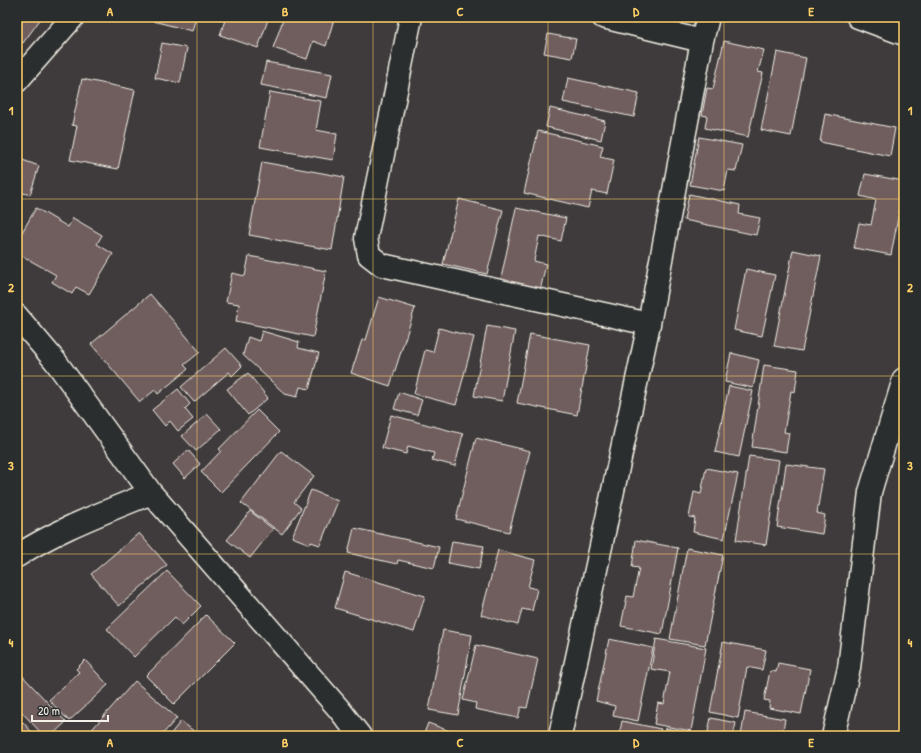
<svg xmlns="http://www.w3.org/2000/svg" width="921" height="753" font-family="'Patrick Hand',sans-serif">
	<rect width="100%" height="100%" fill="#3f3b3c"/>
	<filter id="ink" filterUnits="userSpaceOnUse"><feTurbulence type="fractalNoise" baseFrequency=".025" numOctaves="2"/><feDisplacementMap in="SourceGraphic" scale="8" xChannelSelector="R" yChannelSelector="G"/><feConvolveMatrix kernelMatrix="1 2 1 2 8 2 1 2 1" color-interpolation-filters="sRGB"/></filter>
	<g filter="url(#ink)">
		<path fill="#705d5d" stroke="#f4f1e8" d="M 17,17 L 42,17 L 23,43 L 17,39 Z
			M 155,17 L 196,17 L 192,31 L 153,21 Z
			M 226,17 L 269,17 L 258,48 L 220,35 Z
			M 284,17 L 327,17 L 334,19 L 326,46 L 313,41 L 307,59 L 273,48 Z
			M 548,34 L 576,39 L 572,58 L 544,53 Z
			M 724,41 L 764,50 L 758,72 L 763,73 L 748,137 L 705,128 L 707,116 L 702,115 L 707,88 L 713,89 Z
			M 162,43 L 187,48 L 180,83 L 155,78 Z
			M 777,52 L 806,58 L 791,136 L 761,130 Z
			M 266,62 L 332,74 L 327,98 L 261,85 Z
			M 568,78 L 639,93 L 634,117 L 563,102 Z
			M 82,79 L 135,90 L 118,169 L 70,160 L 77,126 L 72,125 Z
			M 270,92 L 321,101 L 316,130 L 337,134 L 333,160 L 260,147 Z
			M 550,108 L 605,121 L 601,140 L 546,127 Z
			M 825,114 L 895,128 L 890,156 L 820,142 Z
			M 538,131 L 603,146 L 600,157 L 614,160 L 607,194 L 592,191 L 588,208 L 524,193 Z
			M 699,137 L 742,145 L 736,171 L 728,170 L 724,191 L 690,185 Z
			M 17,158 L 39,166 L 30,195 L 17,191 Z
			M 262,162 L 344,177 L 332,250 L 249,235 Z
			M 865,174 L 904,181 L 904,187 L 891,255 L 854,248 L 859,223 L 871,225 L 876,200 L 860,196 Z
			M 689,194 L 740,205 L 739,214 L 760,218 L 756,235 L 684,220 Z
			M 459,199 L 503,210 L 487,274 L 443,264 Z
			M 36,208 L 68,227 L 73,218 L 102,235 L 97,244 L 113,254 L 89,294 L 76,287 L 72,294 L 52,282 L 56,275 L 17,253 L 17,241 Z
			M 516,208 L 566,218 L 561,241 L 539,236 L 534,261 L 546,264 L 540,291 L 500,283 Z
			M 793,250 L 821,256 L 802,351 L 774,346 Z
			M 249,256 L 326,271 L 313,337 L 236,321 L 239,304 L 226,302 L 232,273 L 245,276 Z
			M 746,269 L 775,275 L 762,336 L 734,330 Z
			M 150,294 L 200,352 L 184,365 L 188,369 L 158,394 L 155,390 L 140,402 L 91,344 Z
			M 379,297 L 415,308 L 390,386 L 351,373 L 362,340 L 366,340 Z
			M 487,326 L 515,331 L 502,401 L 474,396 Z
			M 439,328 L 474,337 L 456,405 L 414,394 L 425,350 L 433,352 Z
			M 262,331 L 299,342 L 298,348 L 319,353 L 309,389 L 300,387 L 297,397 L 285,394 L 243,355 L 248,337 L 259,341 Z
			M 530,334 L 590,345 L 577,415 L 517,403 Z
			M 226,348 L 242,366 L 232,376 L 229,372 L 194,402 L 181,387 Z
			M 731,353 L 759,360 L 753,388 L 725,382 Z
			M 764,365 L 798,370 L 795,392 L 791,391 L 784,432 L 789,433 L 786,452 L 752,447 Z
			M 248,373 L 268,398 L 248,415 L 227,389 Z
			M 729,386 L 753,391 L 739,457 L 715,452 Z
			M 178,389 L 190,404 L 185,409 L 193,419 L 178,431 L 170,421 L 165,426 L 152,410 Z
			M 399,392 L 422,400 L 417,415 L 394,409 Z
			M 257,410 L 279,432 L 221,492 L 201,472 L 221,451 L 219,449 Z
			M 207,414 L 221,429 L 196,451 L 182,436 Z
			M 391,415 L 463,434 L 455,466 L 432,460 L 434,453 L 408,446 L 406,454 L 382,448 Z
			M 476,438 L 530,451 L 509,532 L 456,519 Z
			M 188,450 L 200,464 L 185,478 L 173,464 Z
			M 281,451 L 314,476 L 294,502 L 301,508 L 282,534 L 241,503 Z
			M 749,456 L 779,460 L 766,545 L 736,540 Z
			M 786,464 L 824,469 L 817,513 L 825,515 L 822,534 L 777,527 Z
			M 706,468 L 738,474 L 724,539 L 693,532 L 695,518 L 689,517 L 694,492 L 701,494 Z
			M 311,490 L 338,501 L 320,545 L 311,542 L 310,544 L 292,537 Z
			M 250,511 L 273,529 L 250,558 L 227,540 Z
			M 354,528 L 439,547 L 434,568 L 398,560 L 397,564 L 348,553 Z
			M 139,533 L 167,565 L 119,606 L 91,574 Z
			M 636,540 L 678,548 L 662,634 L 621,626 L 627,596 L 633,597 L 639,568 L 632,567 Z
			M 452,541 L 484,546 L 479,569 L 448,563 Z
			M 687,548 L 723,555 L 705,645 L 670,639 Z
			M 498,550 L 535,560 L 528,587 L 537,589 L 532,611 L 522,609 L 518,625 L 481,615 Z
			M 167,571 L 201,606 L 182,625 L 175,617 L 134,657 L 107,629 Z
			M 345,572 L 425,596 L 414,632 L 335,608 Z
			M 206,615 L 235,643 L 174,704 L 146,676 Z
			M 443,630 L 472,635 L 458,715 L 429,710 Z
			M 609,639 L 653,648 L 638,721 L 613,716 L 615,706 L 596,701 Z
			M 656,639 L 706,648 L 691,731 L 654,724 L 658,703 L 664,704 L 670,672 L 651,669 Z
			M 723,642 L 766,650 L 762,670 L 747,667 L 738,718 L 710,712 Z
			M 476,645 L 538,659 L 527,708 L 521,707 L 518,718 L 475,709 L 476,703 L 463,700 Z
			M 85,660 L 108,685 L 69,721 L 49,700 L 79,672 L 76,669 Z
			M 778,663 L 810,669 L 801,714 L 769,708 L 770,701 L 764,700 L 770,671 L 776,672 Z
			M 17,670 L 66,722 L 51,736 L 44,736 L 17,707 Z
			M 135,681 L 177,718 L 161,736 L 86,736 Z
			M 745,712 L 785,719 L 782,736 L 741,736 Z
			M 711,718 L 736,723 L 733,736 L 707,736 Z
			M 181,721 L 200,736 L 169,736 Z
			M 622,721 L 661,729 L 659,736 L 619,736 Z
			M 23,722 L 35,736 L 17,736 L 17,727 Z
			M 428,723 L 463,736 L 423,736 Z
			M 665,728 L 700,735 L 700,736 L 664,736 Z"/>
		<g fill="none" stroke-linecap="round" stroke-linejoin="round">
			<defs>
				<path id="minor" d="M 411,17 L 366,238 L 369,255 L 382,265 L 649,324
					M 603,17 L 702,41
					M 858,17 L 904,34
					M 17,81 L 73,17
					M 17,316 L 56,362 L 151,493 L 339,709 L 360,736
					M 17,556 C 58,529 106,512 151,493
					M 560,736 L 649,324 L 702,41 L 708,17
					M 833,736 L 849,668 L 870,492 L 904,379"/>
			</defs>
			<use href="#minor" stroke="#f4f1e8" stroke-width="25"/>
			<use href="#minor" stroke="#2a2d2e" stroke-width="22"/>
		</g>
	</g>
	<path fill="none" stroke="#ffd166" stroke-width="1" stroke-opacity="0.55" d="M 197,17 L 197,736M 373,17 L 373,736M 548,17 L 548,736M 724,17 L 724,736M 17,199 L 904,199M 17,376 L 904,376M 17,554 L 904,554"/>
	<rect width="921" height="753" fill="none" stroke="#2a2d2e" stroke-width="44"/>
	<path d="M32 715v6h76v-6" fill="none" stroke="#f4f1e8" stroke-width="2"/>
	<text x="38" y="715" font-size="12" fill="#f4f1e8" stroke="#2a2d2e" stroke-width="3" paint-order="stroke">20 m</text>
	<rect x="22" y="22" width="877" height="709" fill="none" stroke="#ffd166" stroke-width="1.5"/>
	<g font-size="13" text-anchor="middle" font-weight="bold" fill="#ffd166">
		<text x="110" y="16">A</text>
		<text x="285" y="16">B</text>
		<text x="460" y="16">C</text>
		<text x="636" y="16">D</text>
		<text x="811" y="16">E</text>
		<text x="11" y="115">1</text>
		<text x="910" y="115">1</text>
		<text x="11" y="292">2</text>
		<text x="910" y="292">2</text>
		<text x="11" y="470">3</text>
		<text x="910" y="470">3</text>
		<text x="11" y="647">4</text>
		<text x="910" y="647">4</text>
		<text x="110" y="747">A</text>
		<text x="285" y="747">B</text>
		<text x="460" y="747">C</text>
		<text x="636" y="747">D</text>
		<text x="811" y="747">E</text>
	</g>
</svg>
